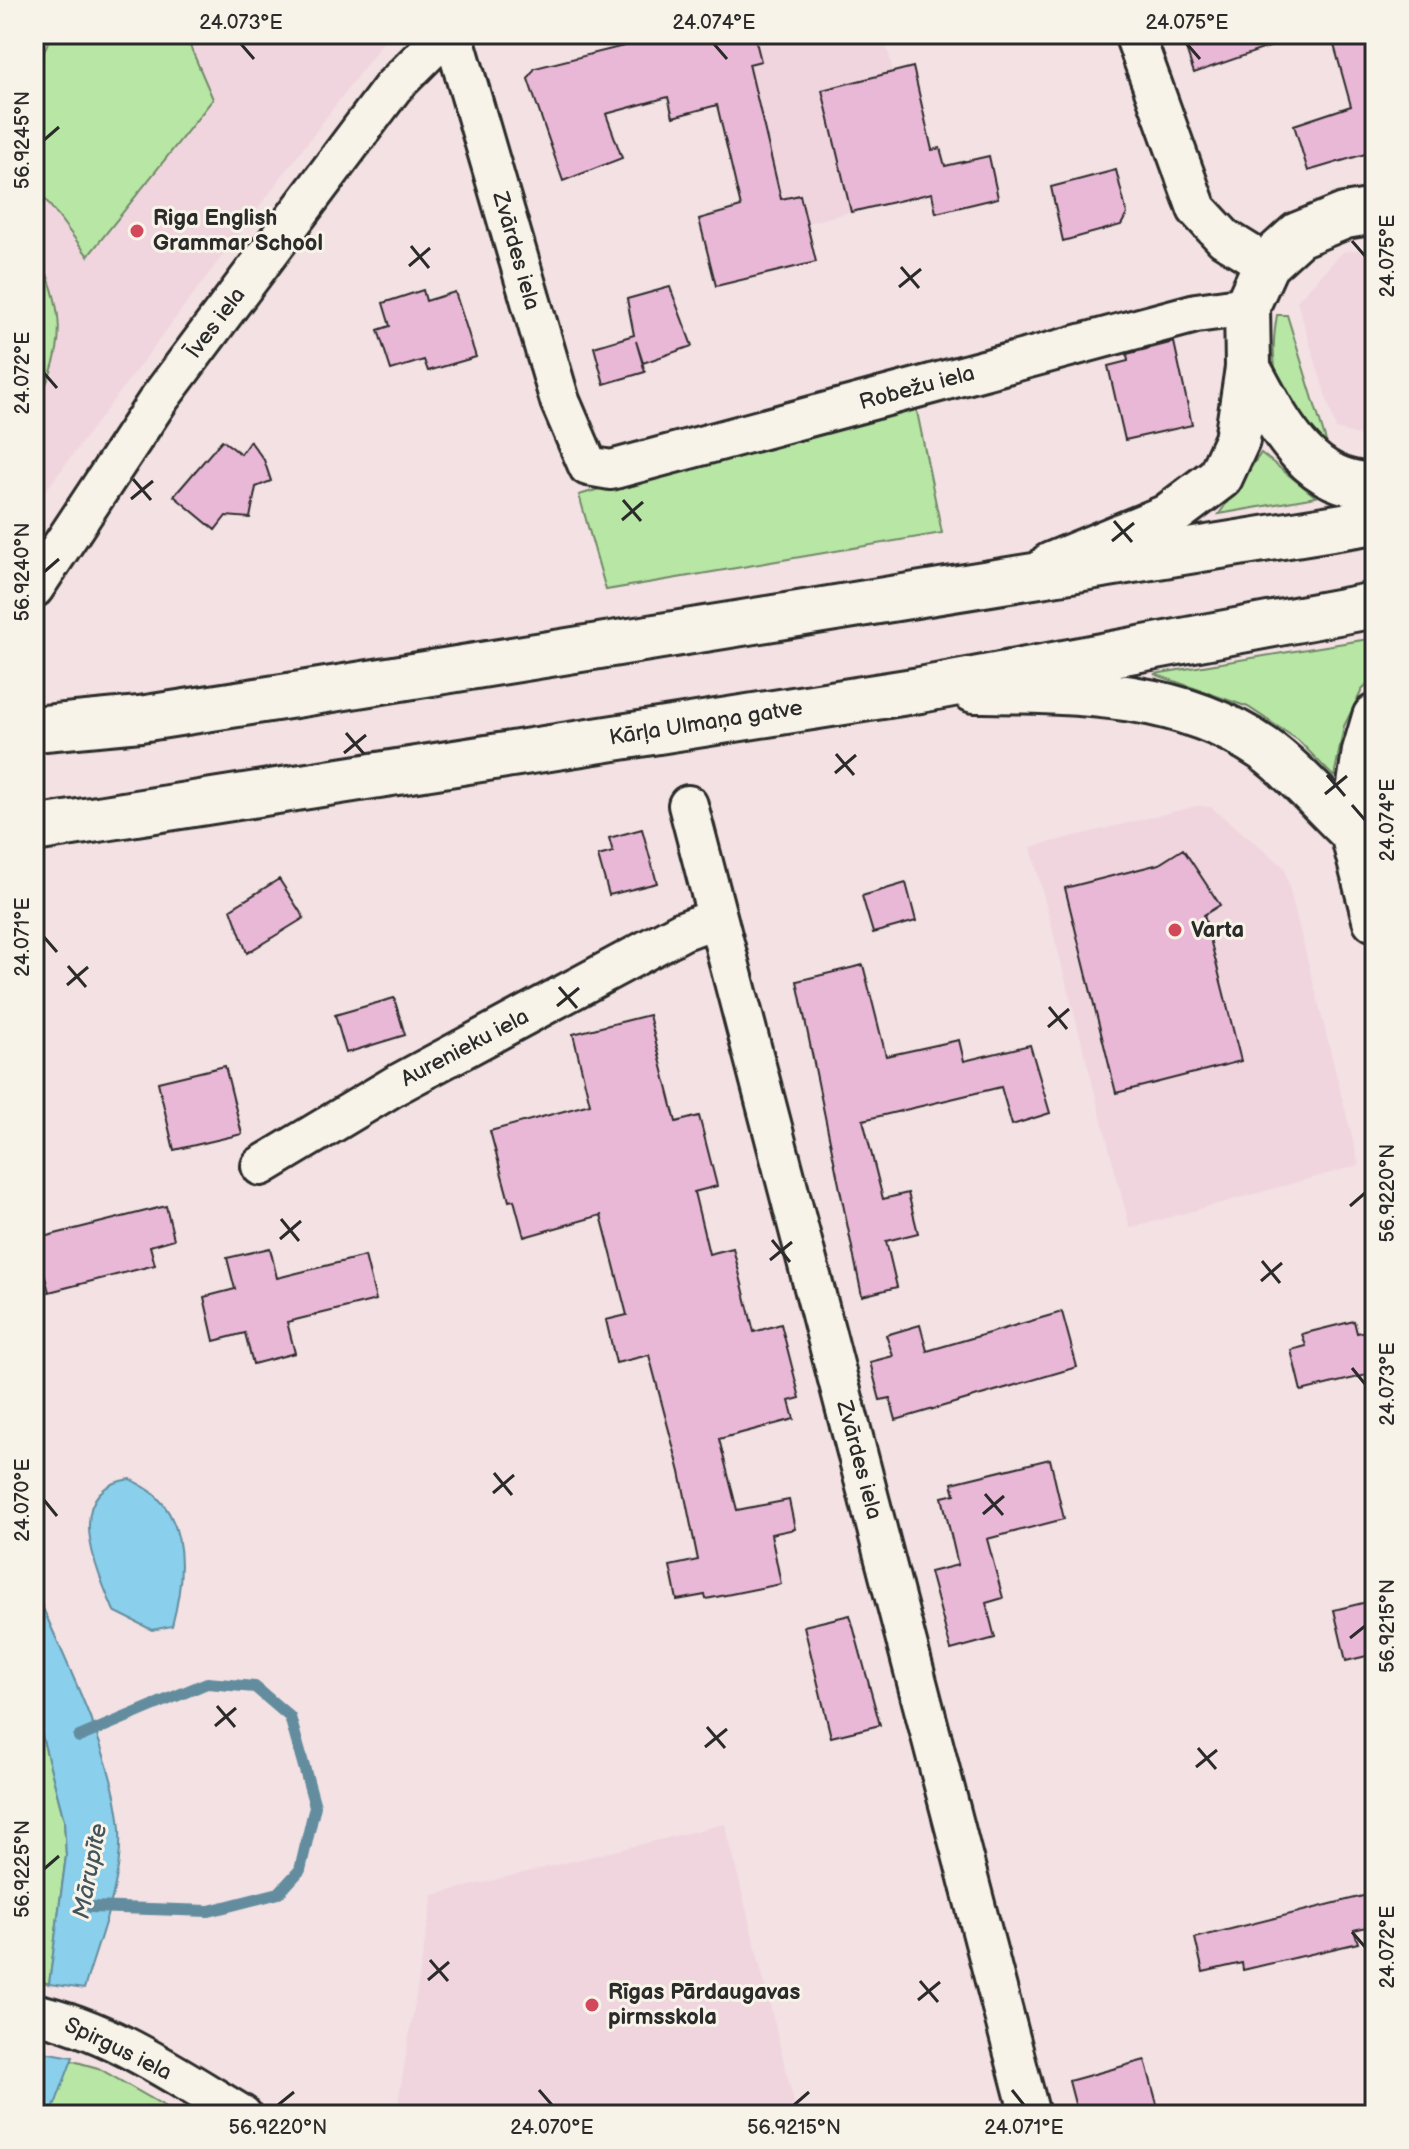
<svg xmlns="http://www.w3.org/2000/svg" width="1409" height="2149" font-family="'Balsamiq Sans',sans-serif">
	<rect width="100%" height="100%" fill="#f3e1e3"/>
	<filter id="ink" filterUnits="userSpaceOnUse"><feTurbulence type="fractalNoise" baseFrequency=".0125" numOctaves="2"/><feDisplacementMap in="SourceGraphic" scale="16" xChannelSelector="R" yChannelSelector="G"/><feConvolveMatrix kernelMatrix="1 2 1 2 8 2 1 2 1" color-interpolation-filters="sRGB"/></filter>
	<g filter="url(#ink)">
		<path fill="#f0d5df" d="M 34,34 L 389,34 L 34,506 Z
			M 700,34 L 884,34 L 922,195 L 748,237 Z
			M 1375,248 L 1375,439 L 1336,429 L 1297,301 L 1343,252 Z
			M 1197,806 L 1211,807 L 1284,867 L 1359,1165 L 1130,1228 L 1031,847 Z
			M 725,1824 L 797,2115 L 396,2115 L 433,1895 Z"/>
		<path fill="#b7e6a5" stroke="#718868" stroke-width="2" d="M 51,34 L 185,34 L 213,99 L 88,256 L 45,199 L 34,192 L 34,78 Z
			M 34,245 C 64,304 70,349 34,406 Z
			M 1277,315 L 1287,315 L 1329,451 C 1315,443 1309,433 1300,420 C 1274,380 1269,362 1277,315 Z
			M 914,397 L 942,533 L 606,590 L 579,495 Z
			M 1261,453 L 1316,497 L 1219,514 Z
			M 1375,638 L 1375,675 L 1362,690 L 1344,726 L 1334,777 L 1298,740 L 1248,707 L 1154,674 Z
			M 34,1705 L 64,1820 L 66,1856 L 49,1984 L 34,1978 Z
			M 34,2050 L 98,2068 L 180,2115 L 34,2115 Z"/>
		<path fill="#8acfeb" stroke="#648d9e" stroke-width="2" d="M 130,1479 C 138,1484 150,1489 156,1496 C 190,1529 183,1584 172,1626 L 152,1630 L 114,1611 C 97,1572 60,1489 130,1479 Z
			M 34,1587 C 62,1656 115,1755 120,1829 C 123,1883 99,1938 84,1989 L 49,1984 L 66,1856 L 64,1820 L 34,1705 Z
			M 38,2051 L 73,2057 L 51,2115 L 34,2115 L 34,2054 Z"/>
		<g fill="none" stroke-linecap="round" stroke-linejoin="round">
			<path stroke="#648d9e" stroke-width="12" d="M 79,1737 L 207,1683 L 255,1687 L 290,1717 L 315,1806 L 300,1870 L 279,1893 L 209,1911 L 91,1907"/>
		</g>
		<path fill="#eab8d7" stroke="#2b2b2b" stroke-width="2" d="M 672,34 L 754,34 L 761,61 L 749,64 L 781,199 L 800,195 L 816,262 L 716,286 L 699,219 L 741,207 L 717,105 L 673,117 L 668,97 L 606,114 L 622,158 L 563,181 L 528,79 L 535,68 Z
			M 1181,34 L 1291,34 L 1292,39 L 1194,73 Z
			M 1331,34 L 1375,34 L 1375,155 L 1365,154 L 1308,171 L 1294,125 L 1351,106 Z
			M 913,67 L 932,150 L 940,148 L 945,166 L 989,156 L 998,198 L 936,213 L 932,193 L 851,212 L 822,90 Z
			M 1116,170 L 1127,214 L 1121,225 L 1063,241 L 1051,187 Z
			M 670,287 L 692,346 L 643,363 L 636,341 L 645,372 L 604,384 L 594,347 L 634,335 L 627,299 Z
			M 423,290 L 426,301 L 455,292 L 476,357 L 428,371 L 424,360 L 391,370 L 378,330 L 390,326 L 383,303 Z
			M 1174,342 L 1192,425 L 1125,440 L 1108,366 L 1128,361 L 1127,354 Z
			M 222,440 L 241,454 L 250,441 L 264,460 L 271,481 L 256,487 L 250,518 L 226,516 L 215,530 L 174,496 Z
			M 642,829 L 657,883 L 609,895 L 598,856 L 613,852 L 609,838 Z
			M 1183,849 L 1220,905 L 1204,915 L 1241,1061 L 1116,1093 L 1065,888 L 1159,864 Z
			M 279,879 L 304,918 L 247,953 L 231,909 Z
			M 906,883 L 916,921 L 873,933 L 862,896 Z
			M 863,965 L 886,1056 L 959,1040 L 964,1061 L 1030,1045 L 1050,1113 L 1012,1125 L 1001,1087 L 863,1120 L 883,1199 L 908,1193 L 918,1233 L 886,1241 L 897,1287 L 862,1296 L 797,981 Z
			M 394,998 L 405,1035 L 346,1053 L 335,1015 Z
			M 649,1015 L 676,1122 L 699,1116 L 717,1186 L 694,1192 L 709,1254 L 733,1248 L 754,1332 L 781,1324 L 800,1398 L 789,1401 L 794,1419 L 719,1439 L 737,1510 L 789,1500 L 795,1529 L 771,1534 L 781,1584 L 706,1599 L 705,1595 L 677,1600 L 670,1566 L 698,1560 L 680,1472 L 649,1355 L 616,1363 L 606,1320 L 627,1315 L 601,1215 L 524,1237 L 514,1200 L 509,1201 L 490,1131 L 590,1104 L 573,1034 Z
			M 225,1066 L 242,1134 L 174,1150 L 158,1082 Z
			M 166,1206 L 174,1239 L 150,1246 L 155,1265 L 49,1292 L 35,1239 Z
			M 270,1248 L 277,1278 L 365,1256 L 376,1300 L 287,1322 L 295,1353 L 253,1364 L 245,1333 L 214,1341 L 204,1297 L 235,1289 L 227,1258 Z
			M 1062,1312 L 1077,1367 L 896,1420 L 890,1398 L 880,1400 L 870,1362 L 893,1356 L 886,1335 L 920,1325 L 927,1351 Z
			M 1354,1321 L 1357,1333 L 1375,1329 L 1375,1373 L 1301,1391 L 1291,1350 L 1306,1346 L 1302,1334 Z
			M 1050,1459 L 1064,1519 L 987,1539 L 1003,1598 L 986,1603 L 995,1638 L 951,1650 L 930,1572 L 958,1565 L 942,1497 L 955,1494 L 952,1483 Z
			M 1375,1600 L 1375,1654 L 1346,1661 L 1334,1610 Z
			M 850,1615 L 880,1725 L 831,1737 L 804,1626 Z
			M 1375,1893 L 1375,1925 L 1354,1930 L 1358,1943 L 1243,1970 L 1242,1963 L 1203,1972 L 1195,1938 Z
			M 1145,2060 L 1160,2115 L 1078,2115 L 1069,2081 Z"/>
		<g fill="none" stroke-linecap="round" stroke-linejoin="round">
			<defs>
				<path id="minor" d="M 453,34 L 560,401 L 588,466 L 611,470 L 1196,313 L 1247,306
					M 1134,34 L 1197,209 L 1224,238 L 1266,264
					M 34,588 L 159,399 L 393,87 L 446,34
					M 688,805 L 1030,2115
					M 261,1166 L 396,1085 L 682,931 L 717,918
					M 34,2013 C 109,2029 177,2076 242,2115"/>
				<path id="secondary" d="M 974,690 C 1073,691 1179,690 1264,749 C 1296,772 1324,806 1353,833
					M 1375,717 L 1365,751 L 1353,833 L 1375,919"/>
				<path id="primary" d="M 1248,368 C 1276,419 1307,488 1375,485
					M 1051,565 L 1167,517 L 1220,477 L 1237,440 L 1248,368 L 1247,306 L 1266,264 L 1298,235 L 1345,216 L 1375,211"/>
				<path id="trunk" d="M 34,729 L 140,719 L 295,695 L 1375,521
					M 34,829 L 920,690 L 1375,605"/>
			</defs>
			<use href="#minor" stroke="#2b2b2b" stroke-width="44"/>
			<use href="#secondary" stroke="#2b2b2b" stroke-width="50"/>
			<use href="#primary" stroke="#2b2b2b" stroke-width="50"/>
			<use href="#trunk" stroke="#2b2b2b" stroke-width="50"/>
			<use href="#minor" stroke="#f7f3e8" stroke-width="38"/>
			<use href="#secondary" stroke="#f7f3e8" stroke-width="44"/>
			<use href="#primary" stroke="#f7f3e8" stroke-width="44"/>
			<use href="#trunk" stroke="#f7f3e8" stroke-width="44"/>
		</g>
	</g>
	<path fill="none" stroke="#2b2b2b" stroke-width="3" d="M 241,44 L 254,59M 714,44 L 727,59M 1187,44 L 1200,59M 44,140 L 59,127M 1352,241 L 1365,256M 411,246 L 429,268M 409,266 L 430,248M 901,267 L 919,288M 899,287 L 921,269M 44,373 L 57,388M 133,479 L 151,500M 131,499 L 153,481M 623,500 L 641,521M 622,520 L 643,502M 1114,521 L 1132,542M 1112,541 L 1134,523M 44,572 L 59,559M 346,733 L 364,754M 344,753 L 366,735M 836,754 L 854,775M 835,773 L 856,755M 1327,775 L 1345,796M 1325,794 L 1347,776M 1352,805 L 1365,820M 44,937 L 57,952M 68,966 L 86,987M 67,985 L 88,967M 559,987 L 577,1008M 557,1006 L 579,988M 1049,1007 L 1067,1029M 1048,1027 L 1069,1009M 1350,1206 L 1365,1193M 281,1219 L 299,1241M 280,1239 L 301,1221M 772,1240 L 790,1262M 770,1260 L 792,1242M 1262,1261 L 1280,1283M 1261,1281 L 1282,1263M 1352,1368 L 1365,1384M 494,1473 L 512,1495M 493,1493 L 514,1475M 985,1494 L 1003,1515M 44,1500 L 57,1516M 983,1514 L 1004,1496M 1350,1638 L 1365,1626M 217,1706 L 235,1727M 215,1726 L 236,1708M 707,1727 L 725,1748M 705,1747 L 727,1729M 1198,1748 L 1216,1769M 1196,1767 L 1217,1750M 44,1869 L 59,1856M 1352,1932 L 1365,1947M 430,1960 L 448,1981M 428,1980 L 449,1962M 920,1981 L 938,2002M 918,2000 L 940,1982M 539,2090 L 552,2105M 1012,2090 L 1024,2105M 278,2105 L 294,2092M 794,2105 L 809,2092"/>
	<g fill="#d1495b" stroke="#f7f3e8" stroke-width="3">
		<circle cx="137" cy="231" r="8"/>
		<circle cx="1175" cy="930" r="8"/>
		<circle cx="592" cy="2005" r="8"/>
	</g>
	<g text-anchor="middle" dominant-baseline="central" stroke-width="6" stroke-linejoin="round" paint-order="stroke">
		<g font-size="22" font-weight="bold" fill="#2b2b2b" stroke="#f7f3e8" text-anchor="start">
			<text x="153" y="218">Riga English<tspan x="153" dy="25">Grammar School</tspan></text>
			<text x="1191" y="930">Varta</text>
			<text x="608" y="1992">Rīgas Pārdaugavas<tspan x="608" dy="25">pirmsskola</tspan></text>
		</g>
		<g font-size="22" fill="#2b2b2b" stroke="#f7f3e8">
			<text transform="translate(516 251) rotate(74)">Zvārdes iela</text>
			<text transform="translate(216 323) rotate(-53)">Īves iela</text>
			<text transform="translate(917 388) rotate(-15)">Robežu iela</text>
			<text transform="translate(706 723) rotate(-9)">Kārļa Ulmaņa gatve</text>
			<text transform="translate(465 1048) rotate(-28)">Aurenieku iela</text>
			<text transform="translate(859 1460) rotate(75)">Zvārdes iela</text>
			<text transform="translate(118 2049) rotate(26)">Spirgus iela</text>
		</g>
		<g font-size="24" font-style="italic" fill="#43545b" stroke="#f7f3e8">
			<text transform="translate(90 1871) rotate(-79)">Mārupīte</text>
		</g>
	</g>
	<rect width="1409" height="2149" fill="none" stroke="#f7f3e8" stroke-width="88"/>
	<rect x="44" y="44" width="1321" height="2061" fill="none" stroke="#2b2b2b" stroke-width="3"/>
	<g font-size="20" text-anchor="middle" fill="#2b2b2b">
		<text x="241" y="29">24.073°E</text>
		<text x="714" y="29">24.074°E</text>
		<text x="1187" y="29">24.075°E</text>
		<text transform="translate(22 140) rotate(-90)" y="7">56.9245°N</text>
		<text transform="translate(1387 256) rotate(-90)" y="7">24.075°E</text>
		<text transform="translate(22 373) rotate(-90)" y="7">24.072°E</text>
		<text transform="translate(22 572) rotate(-90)" y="7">56.9240°N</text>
		<text transform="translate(1387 820) rotate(-90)" y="7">24.074°E</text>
		<text transform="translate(22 937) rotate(-90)" y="7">24.071°E</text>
		<text transform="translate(1387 1193) rotate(-90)" y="7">56.9220°N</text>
		<text transform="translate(1387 1384) rotate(-90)" y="7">24.073°E</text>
		<text transform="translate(22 1500) rotate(-90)" y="7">24.070°E</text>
		<text transform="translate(1387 1626) rotate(-90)" y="7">56.9215°N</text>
		<text transform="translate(22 1869) rotate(-90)" y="7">56.9225°N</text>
		<text transform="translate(1387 1947) rotate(-90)" y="7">24.072°E</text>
		<text x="278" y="2134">56.9220°N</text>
		<text x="552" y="2134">24.070°E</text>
		<text x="794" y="2134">56.9215°N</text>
		<text x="1024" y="2134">24.071°E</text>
	</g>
</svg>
